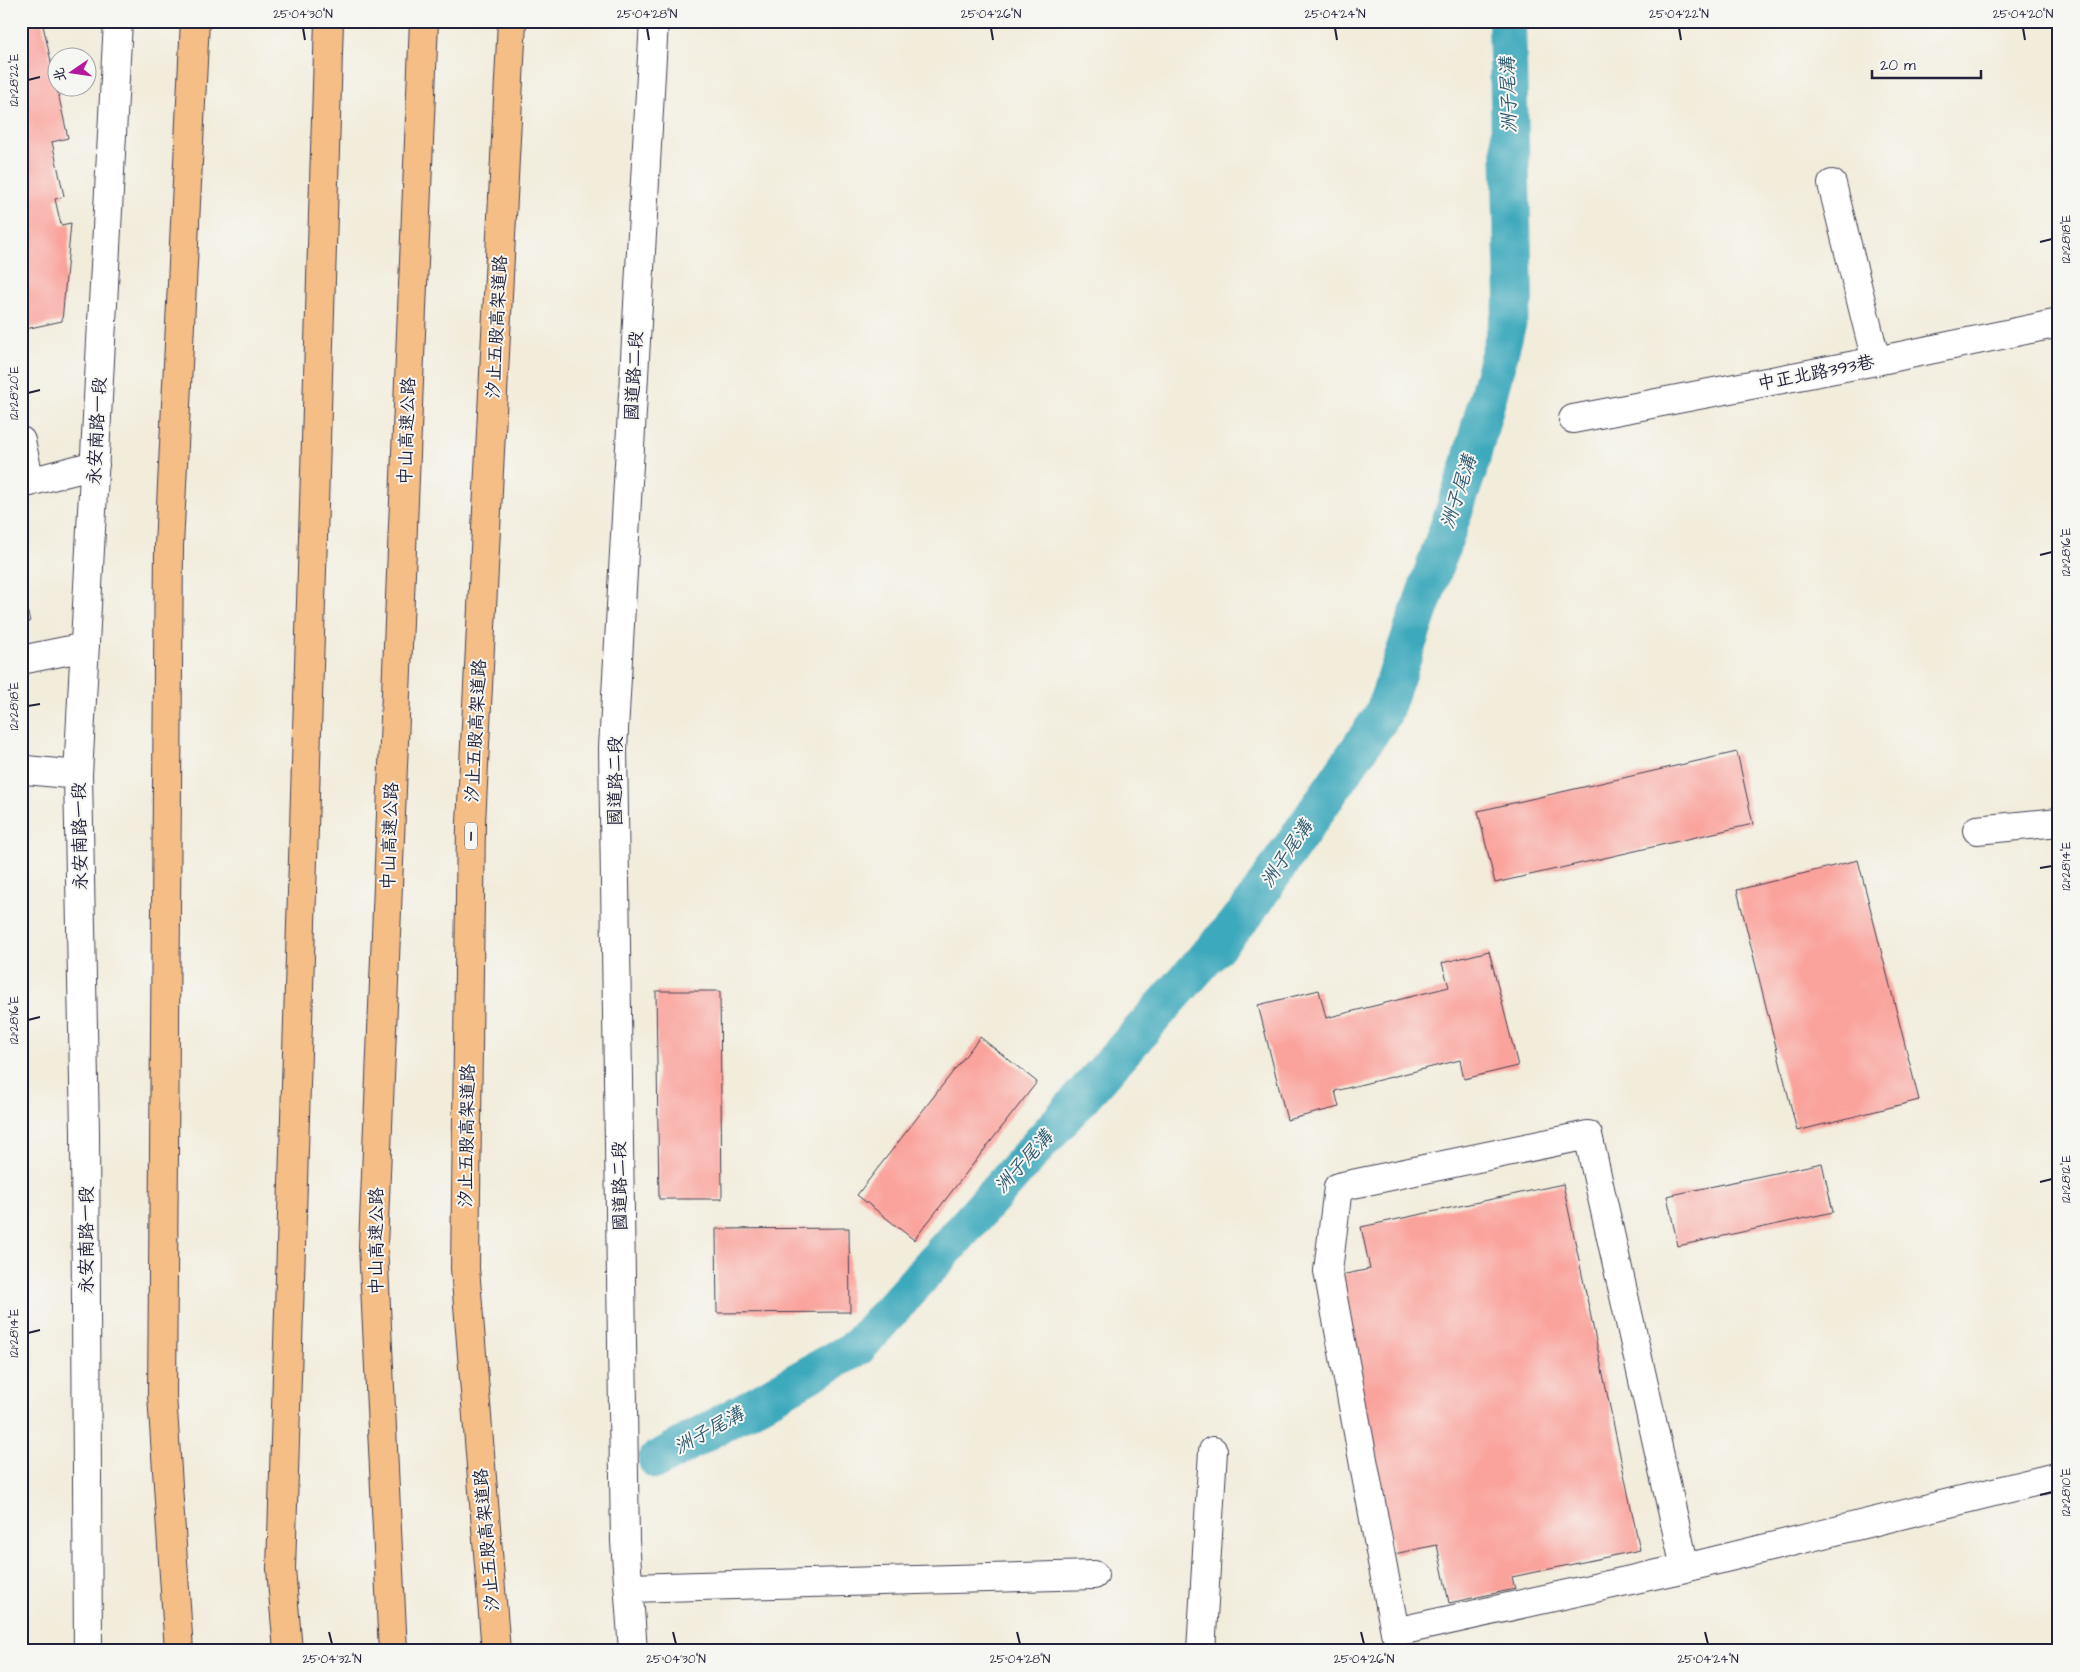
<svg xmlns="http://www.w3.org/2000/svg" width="2080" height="1672" font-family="'Architects Daughter','LXGW WenKai TC',sans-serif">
	<rect width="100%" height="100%" fill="#f6f6f2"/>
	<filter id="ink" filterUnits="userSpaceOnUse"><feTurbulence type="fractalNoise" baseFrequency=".02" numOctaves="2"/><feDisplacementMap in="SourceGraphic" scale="10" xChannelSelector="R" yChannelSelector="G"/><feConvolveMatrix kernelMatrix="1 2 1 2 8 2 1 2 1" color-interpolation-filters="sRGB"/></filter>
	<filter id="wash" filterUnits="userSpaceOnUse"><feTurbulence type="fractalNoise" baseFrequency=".0096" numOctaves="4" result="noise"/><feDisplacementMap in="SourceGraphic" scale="20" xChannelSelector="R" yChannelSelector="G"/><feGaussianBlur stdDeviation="1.12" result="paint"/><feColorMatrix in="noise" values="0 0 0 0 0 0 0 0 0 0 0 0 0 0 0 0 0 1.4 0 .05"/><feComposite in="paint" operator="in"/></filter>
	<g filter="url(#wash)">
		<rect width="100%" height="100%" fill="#f2ecdb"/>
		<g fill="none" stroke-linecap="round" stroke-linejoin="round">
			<path stroke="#3da9bc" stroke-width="38" d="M 657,1460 L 858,1347 L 1246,913 L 1383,714 L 1468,471 L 1514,299 L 1507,21"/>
		</g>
		<g id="blocks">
			<path fill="#faa39c" d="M 21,21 L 42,21 L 68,138 L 52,142 L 64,196 L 55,199 L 61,225 L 71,223 L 62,321 L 21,330 Z
				M 21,584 L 30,622 L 21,624 Z
				M 1737,752 L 1753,824 L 1495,883 L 1478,811 Z
				M 1858,860 L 1919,1100 L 1797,1131 L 1737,890 Z
				M 1489,951 L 1518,1066 L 1464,1079 L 1460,1060 L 1335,1091 L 1339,1107 L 1287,1120 L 1258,1005 L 1319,990 L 1326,1018 L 1449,987 L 1442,963 Z
				M 656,991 L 720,991 L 722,1199 L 659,1199 Z
				M 980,1037 L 1037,1082 L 914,1240 L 857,1195 Z
				M 1822,1163 L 1833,1212 L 1678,1246 L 1667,1196 Z
				M 1563,1184 L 1640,1550 L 1512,1577 L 1515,1589 L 1449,1603 L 1437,1545 L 1394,1554 L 1336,1276 L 1370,1269 L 1361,1227 Z
				M 849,1228 L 850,1312 L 717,1313 L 716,1229 Z"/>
		</g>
	</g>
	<g filter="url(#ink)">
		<use href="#blocks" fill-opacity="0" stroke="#414053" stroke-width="1"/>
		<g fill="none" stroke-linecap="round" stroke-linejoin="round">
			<defs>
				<path id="minor" d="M 1832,184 L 1876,361
					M 1573,419 L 1876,361 L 2059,323
					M 21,441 L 30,482
					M 21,484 L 95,465
					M 21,660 L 85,647
					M 21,772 L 26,770 L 78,775
					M 1977,830 L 2059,822
					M 1685,1568 L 1588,1135 L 1338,1187 L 1328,1271 L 1395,1632 L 1685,1568 L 2059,1476
					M 629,1588 L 1094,1575
					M 88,1651 L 85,1132 L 78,775 L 118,21
					M 633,1651 L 625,1541 L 613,748 L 654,21
					M 1201,1651 L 1213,1451"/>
				<path id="highway" d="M 179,1651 L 162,1395 L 169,546 L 195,21
					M 288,1651 L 281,1569 L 329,21
					M 393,1651 L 373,1246 L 424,21
					M 496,1651 L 465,1268 L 471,823 L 512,21"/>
			</defs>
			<use href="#minor" stroke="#414053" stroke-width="30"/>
			<use href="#highway" stroke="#414053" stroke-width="30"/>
			<use href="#minor" stroke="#fff" stroke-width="28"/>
			<use href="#highway" stroke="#f6be87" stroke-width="28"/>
		</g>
	</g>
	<path fill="none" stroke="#22223b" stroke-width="2" d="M 303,28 L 305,40M 647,28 L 649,40M 991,28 L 993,40M 1335,28 L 1337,40M 1679,28 L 1681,40M 2023,28 L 2025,40M 28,80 L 40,77M 2040,242 L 2052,239M 28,393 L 40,390M 2040,555 L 2052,552M 28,706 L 40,704M 2040,868 L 2052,866M 28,1020 L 40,1017M 2040,1182 L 2052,1179M 28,1333 L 40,1330M 2040,1495 L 2052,1492M 329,1632 L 332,1644M 673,1632 L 676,1644M 1017,1632 L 1020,1644M 1361,1632 L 1364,1644M 1705,1632 L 1708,1644"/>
	<g text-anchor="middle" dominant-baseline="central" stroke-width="4" stroke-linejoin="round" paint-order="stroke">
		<rect fill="#f6f6f2" stroke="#626272" stroke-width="1" x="465" y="822.5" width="12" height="27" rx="4"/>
		<g font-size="16" font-weight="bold" fill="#22223b">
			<text x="471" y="836">1</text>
		</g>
		<g font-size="18" fill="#22223b" stroke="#f6f6f2">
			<text transform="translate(497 327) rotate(-87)">汐止五股高架道路</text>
			<text transform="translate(1816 373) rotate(-11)">中正北路393巷</text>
			<text transform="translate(634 376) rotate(-87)">國道路二段</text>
			<text transform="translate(97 431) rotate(-87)">永安南路一段</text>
			<text transform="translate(407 431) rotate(-88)">中山高速公路</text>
			<text transform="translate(476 731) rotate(-87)">汐止五股高架道路</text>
			<text transform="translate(615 781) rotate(-90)">國道路二段</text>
			<text transform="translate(80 836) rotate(-91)">永安南路一段</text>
			<text transform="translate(390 836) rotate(-88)">中山高速公路</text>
			<text transform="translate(467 1136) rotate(-89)">汐止五股高架道路</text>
			<text transform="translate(620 1186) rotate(-91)">國道路二段</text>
			<text transform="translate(86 1240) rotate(-90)">永安南路一段</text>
			<text transform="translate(376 1241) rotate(-90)">中山高速公路</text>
			<text transform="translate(487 1540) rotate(-95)">汐止五股高架道路</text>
		</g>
		<g font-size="19" font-style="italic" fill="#2d586f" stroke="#f6f6f2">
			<text transform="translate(1509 95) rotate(-92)">洲子尾溝</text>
			<text transform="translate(1459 492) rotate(-72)">洲子尾溝</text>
			<text transform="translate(1287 854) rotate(-56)">洲子尾溝</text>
			<text transform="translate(1024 1162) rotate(-48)">洲子尾溝</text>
			<text transform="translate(709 1431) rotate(-29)">洲子尾溝</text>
		</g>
	</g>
	<rect width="2080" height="1672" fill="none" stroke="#f6f6f2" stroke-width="55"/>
	<g transform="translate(72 72) rotate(257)"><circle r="24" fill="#f6f6f2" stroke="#a1a1a9"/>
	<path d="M0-4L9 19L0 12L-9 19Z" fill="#b5179e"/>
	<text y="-8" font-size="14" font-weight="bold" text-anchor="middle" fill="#22223b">北</text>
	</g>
	<path d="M1872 70v8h109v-8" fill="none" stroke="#22223b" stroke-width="2.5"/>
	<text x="1880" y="70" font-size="15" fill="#22223b" stroke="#f6f6f2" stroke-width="4" paint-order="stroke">20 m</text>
	<rect x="28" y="28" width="2024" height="1616" fill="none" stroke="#22223b" stroke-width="2"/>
	<g font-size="12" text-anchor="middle" fill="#22223b">
		<text x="303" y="18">25°04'30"N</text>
		<text x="647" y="18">25°04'28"N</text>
		<text x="991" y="18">25°04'26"N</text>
		<text x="1335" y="18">25°04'24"N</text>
		<text x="1679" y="18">25°04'22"N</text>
		<text x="2023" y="18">25°04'20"N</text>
		<text transform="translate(14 80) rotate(-90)" y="4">121°28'22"E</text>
		<text transform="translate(2066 239) rotate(-90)" y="4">121°28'18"E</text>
		<text transform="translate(14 393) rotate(-90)" y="4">121°28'20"E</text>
		<text transform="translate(2066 552) rotate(-90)" y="4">121°28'16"E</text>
		<text transform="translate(14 706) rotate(-90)" y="4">121°28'18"E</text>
		<text transform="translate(2066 866) rotate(-90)" y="4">121°28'14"E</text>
		<text transform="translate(14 1020) rotate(-90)" y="4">121°28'16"E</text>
		<text transform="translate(2066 1179) rotate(-90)" y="4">121°28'12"E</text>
		<text transform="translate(14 1333) rotate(-90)" y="4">121°28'14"E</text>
		<text transform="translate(2066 1492) rotate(-90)" y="4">121°28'10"E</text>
		<text x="332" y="1663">25°04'32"N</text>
		<text x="676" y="1663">25°04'30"N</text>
		<text x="1020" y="1663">25°04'28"N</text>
		<text x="1364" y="1663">25°04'26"N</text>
		<text x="1708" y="1663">25°04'24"N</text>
	</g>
</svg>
